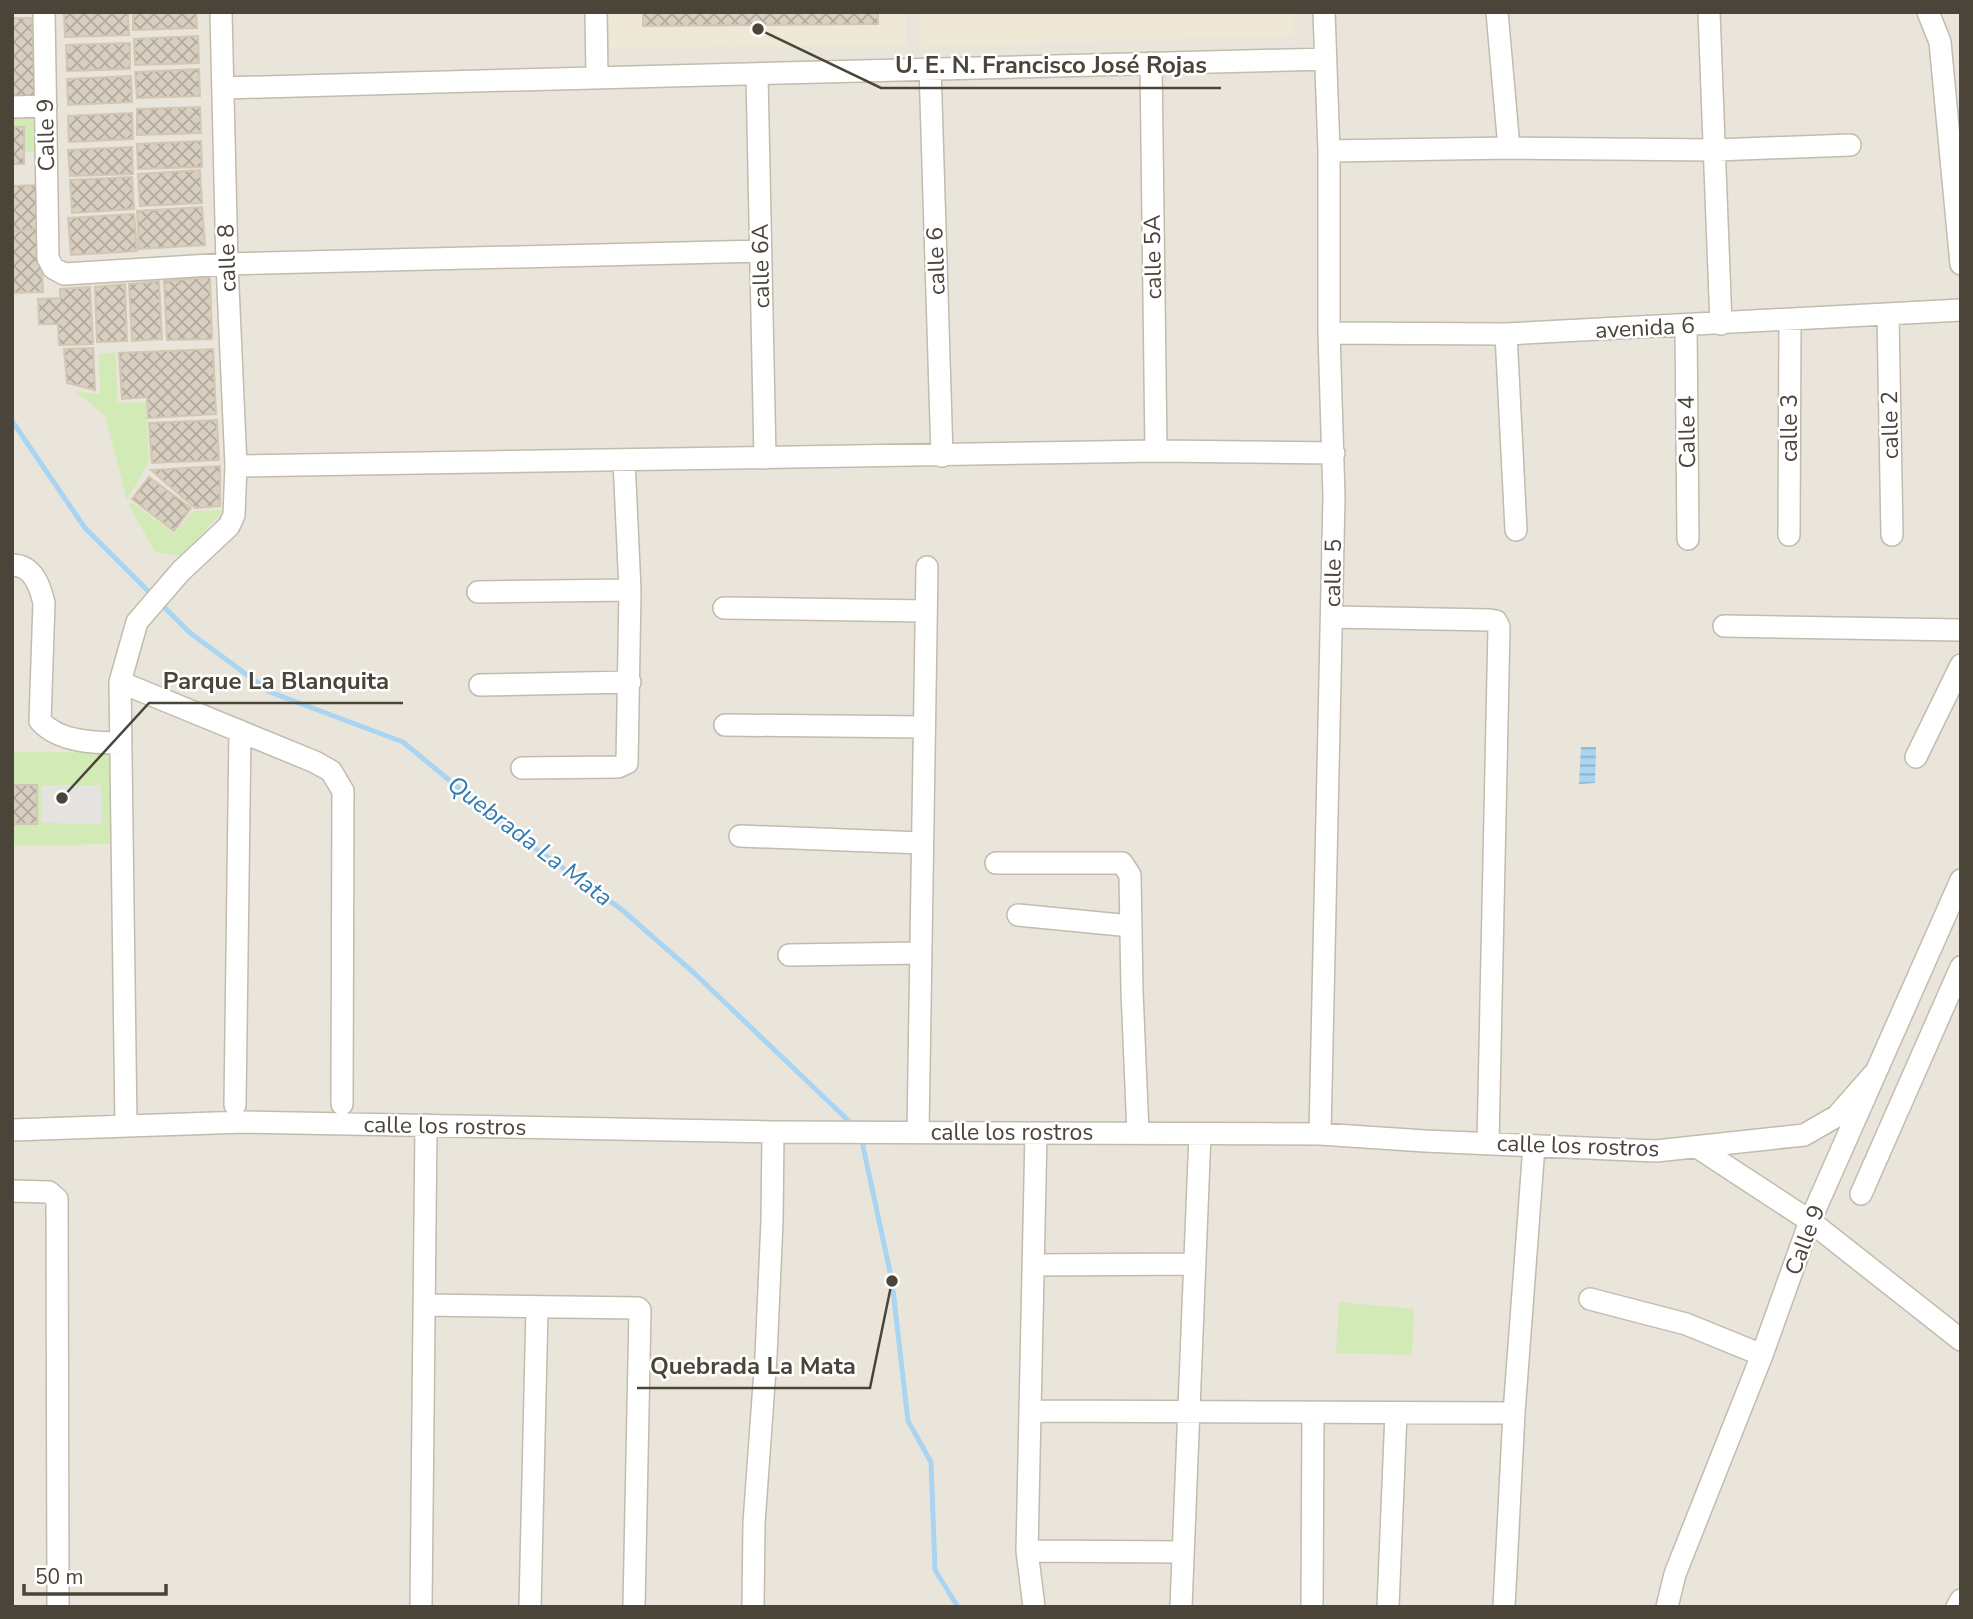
<svg xmlns="http://www.w3.org/2000/svg" width="1973" height="1619" font-family="'Nunito Sans',sans-serif">
	<defs>
		<pattern id="water-rules" width="6" height="5" patternUnits="userSpaceOnUse" patternTransform="scale(1.75)"><rect width="6" height="5" fill="#a9d4f2"/><path d="M0 2.5h6" fill="none" stroke="#8caec5"/></pattern>
		<pattern id="building-cross-hatch" width="8" height="8" patternUnits="userSpaceOnUse" patternTransform="scale(1.75)"><rect width="8" height="8" fill="#d8cfc1"/><path d="M0 0l8 8M0 8l8-8" fill="none" stroke="#b1aa9e"/></pattern>
	</defs>
	<rect width="100%" height="100%" fill="#f6f3ec"/>
	<path fill="#eae5da" d="M 12,12 L 1961,12 L 1961,1607 L 12,1607 Z"/>
	<path fill="#efe8d6" d="M 609,12 L 906,12 L 907,46 L 610,47 Z
		M 921,12 L 1293,12 L 1293,35 L 920,47 Z"/>
	<path fill="#d2eab5" d="M 35,114 L 37,152 L 24,152 L 24,127 L 12,127 L 12,115 Z
		M 99,353 L 116,353 L 117,403 L 146,402 L 149,462 L 127,500 L 105,416 L 75,391 L 100,394 Z
		M 131,502 L 175,534 L 193,511 L 224,510 L 181,556 L 155,552 L 129,505 Z
		M 12,752 L 112,752 L 112,844 L 12,846 Z
		M 1339,1302 L 1414,1309 L 1412,1355 L 1336,1353 Z"/>
	<path fill="#e5e3e0" d="M 41,785 L 101,785 L 101,824 L 41,823 Z"/>
	<path fill="url(#water-rules)" d="M 1581,747 L 1596,747 L 1595,783 L 1579,784 Z"/>
	<g fill="none" stroke-linecap="round" stroke-linejoin="round">
		<path stroke="#a9d4f2" stroke-width="5" d="M 12,421 L 85,528 L 152,595
			M 159,602 L 189,632 L 270,692 L 403,742 L 512,832 L 621,909 L 694,973 L 854,1126
			M 861,1137 L 892,1281 L 908,1421 L 931,1462 L 935,1570 L 958,1607"/>
	</g>
	<path fill="url(#building-cross-hatch)" stroke="#d3c7b4" stroke-width="2" d="M 64,12 L 128,12 L 129,35 L 65,37 Z
		M 133,12 L 196,12 L 197,28 L 133,30 Z
		M 643,12 L 878,12 L 878,24 L 643,26 Z
		M 12,18 L 32,18 L 35,96 L 12,97 Z
		M 198,36 L 199,63 L 135,65 L 134,39 Z
		M 130,43 L 130,69 L 67,71 L 66,45 Z
		M 199,69 L 200,96 L 137,98 L 135,72 Z
		M 131,76 L 132,102 L 68,105 L 67,79 Z
		M 200,107 L 201,133 L 137,135 L 137,109 Z
		M 132,113 L 133,139 L 69,142 L 68,116 Z
		M 12,127 L 24,127 L 24,164 L 12,164 Z
		M 201,141 L 202,167 L 138,169 L 137,144 Z
		M 132,147 L 133,174 L 70,176 L 68,150 Z
		M 200,170 L 202,203 L 140,206 L 138,174 Z
		M 132,177 L 134,209 L 72,213 L 70,180 Z
		M 38,185 L 40,229 L 12,231 L 12,186 Z
		M 202,207 L 205,245 L 139,249 L 137,211 Z
		M 134,214 L 137,251 L 71,255 L 68,218 Z
		M 40,229 L 43,292 L 12,293 L 12,231 Z
		M 210,277 L 212,339 L 167,340 L 164,281 Z
		M 159,281 L 162,339 L 132,341 L 129,284 Z
		M 125,284 L 127,341 L 97,342 L 95,287 Z
		M 90,287 L 93,344 L 59,345 L 58,324 L 39,324 L 38,299 L 60,298 L 60,289 Z
		M 93,348 L 95,390 L 67,383 L 64,349 Z
		M 213,349 L 216,414 L 148,418 L 147,397 L 122,399 L 119,353 Z
		M 217,420 L 219,460 L 152,463 L 149,423 Z
		M 220,466 L 220,506 L 195,508 L 151,470 Z
		M 149,477 L 191,508 L 174,531 L 132,499 Z
		M 12,785 L 37,785 L 37,824 L 12,824 Z"/>
	<g fill="none" stroke-linecap="round" stroke-linejoin="round">
		<defs>
			<path id="street" d="M 44,12 L 48,258 L 53,268 L 64,274 L 227,264 L 761,251
				M 596,12 L 597,77
				M 1497,12 L 1509,148
				M 1709,12 L 1721,324
				M 1928,12 L 1940,42 L 1961,264
				M 1151,63 L 1156,451
				M 930,67 L 942,456
				M 757,75 L 765,458
				M 224,88 C 591,78 958,67 1325,59
				M 12,107 L 46,106
				M 1329,151 L 1509,148 L 1716,150 L 1850,145
				M 1888,315 L 1892,535
				M 1686,326 L 1688,539
				M 1329,333 L 1506,334 L 1961,310
				M 1506,334 L 1516,530
				M 236,466 L 1156,451 L 1334,453
				M 1789,535 L 1790,320
				M 12,565 C 33,565 40,586 44,603 L 40,721 C 59,742 94,743 121,743
				M 478,592 L 630,590
				M 724,608 L 926,611
				M 1332,617 L 1490,620 L 1496,621 L 1499,627 L 1488,1143
				M 1724,626 L 1961,630
				M 120,682 L 315,762 L 331,771 L 343,791 L 342,1104
				M 480,685 L 630,682
				M 725,725 L 924,727
				M 1916,757 L 1961,665
				M 522,768 L 618,767 L 627,763 L 630,590 L 624,460
				M 740,836 L 922,843
				M 996,863 L 1122,863 L 1130,875 L 1132,991 L 1138,1133
				M 1018,915 L 1131,926
				M 789,955 L 921,953
				M 235,1105 L 240,731
				M 126,1126 L 120,682 L 137,622 L 181,571 L 229,526 L 234,515 L 236,466 L 227,264 L 221,12
				M 12,1130 L 244,1122 L 773,1132 L 1320,1134 L 1425,1141 L 1656,1151 L 1804,1135 L 1837,1116 L 1873,1075
				M 918,1132 L 927,567
				M 1320,1134 L 1334,497 L 1329,333 L 1329,151 L 1324,12
				M 1697,1147 L 1810,1221 L 1961,1340
				M 12,1191 L 49,1192 L 57,1199 L 58,1607
				M 1861,1194 L 1961,967
				M 1033,1265 L 1195,1264
				M 1590,1299 L 1686,1324 L 1762,1355
				M 424,1305 L 638,1308 L 640,1310 L 634,1607
				M 1030,1411 L 1514,1413
				M 1027,1551 L 1183,1552
				M 421,1607 L 426,1125
				M 530,1607 L 537,1308
				M 753,1607 L 754,1523 L 766,1356 L 772,1221 L 773,1132
				M 1034,1607 L 1027,1551 L 1036,1133
				M 1181,1607 L 1200,1134
				M 1312,1607 L 1313,1412
				M 1388,1607 L 1396,1413
				M 1504,1607 L 1514,1413 L 1534,1146
				M 1667,1607 L 1675,1574 L 1762,1355 L 1810,1221 L 1961,880
				M 1957,1607 L 1961,1600"/>
		</defs>
		<use href="#street" stroke="#c2bbae" stroke-width="24"/>
		<use href="#street" stroke="#fff" stroke-width="21"/>
	</g>
	<g text-anchor="middle" dominant-baseline="central" stroke-width="5" stroke-linejoin="round" paint-order="stroke">
		<g font-size="23" fill="#4b4439" stroke="#fff">
			<text transform="translate(46 135) rotate(-91)">Calle 9</text>
			<text transform="translate(1153 257) rotate(-91)">calle 5A</text>
			<text transform="translate(227 258) rotate(-92)">calle 8</text>
			<text transform="translate(936 261) rotate(-92)">calle 6</text>
			<text transform="translate(761 266) rotate(-91)">calle 6A</text>
			<text transform="translate(1645 328) rotate(-3)">avenida 6</text>
			<text transform="translate(1890 425) rotate(-91)">calle 2</text>
			<text transform="translate(1789 428) rotate(-90)">calle 3</text>
			<text transform="translate(1687 432) rotate(-91)">Calle 4</text>
			<text transform="translate(1333 573) rotate(-89)">calle 5</text>
			<text transform="translate(445 1126) rotate(1)">calle los rostros</text>
			<text x="1012" y="1132">calle los rostros</text>
			<text transform="translate(1578 1146) rotate(2)">calle los rostros</text>
			<text transform="translate(1805 1240) rotate(-69)">Calle 9</text>
		</g>
		<g font-size="24" font-style="italic" fill="#2e7ab2" stroke="#fff">
			<text transform="translate(530 841) rotate(37)">Quebrada La Mata</text>
		</g>
	</g>
	<path fill="none" stroke="#4b4439" stroke-width="2.5" d="M758 29L881 88H1221M62 798L149 703H403M892 1281L870 1388H637"/>
	<g fill="#4b4439" stroke="#fff" stroke-width="2.5">
		<circle cx="758" cy="29" r="7"/>
		<circle cx="62" cy="798" r="7"/>
		<circle cx="892" cy="1281" r="7"/>
	</g>
	<g font-size="24" text-anchor="middle" font-weight="bold" fill="#4b4439" stroke="#fff" stroke-width="5" stroke-linejoin="round" paint-order="stroke">
		<text x="1051" y="73">U. E. N. Francisco José Rojas</text>
		<text x="276" y="689">Parque La Blanquita</text>
		<text x="753" y="1374">Quebrada La Mata</text>
	</g>
	<rect width="1973" height="1619" fill="none" stroke="#4b4439" stroke-width="28"/>
	<path d="M24 1584v10h142v-10" fill="none" stroke="#4b4439" stroke-width="3.5"/>
	<text x="35" y="1584" font-size="21" fill="#4b4439" stroke="#ffffff" stroke-width="5" paint-order="stroke">50 m</text>
</svg>
